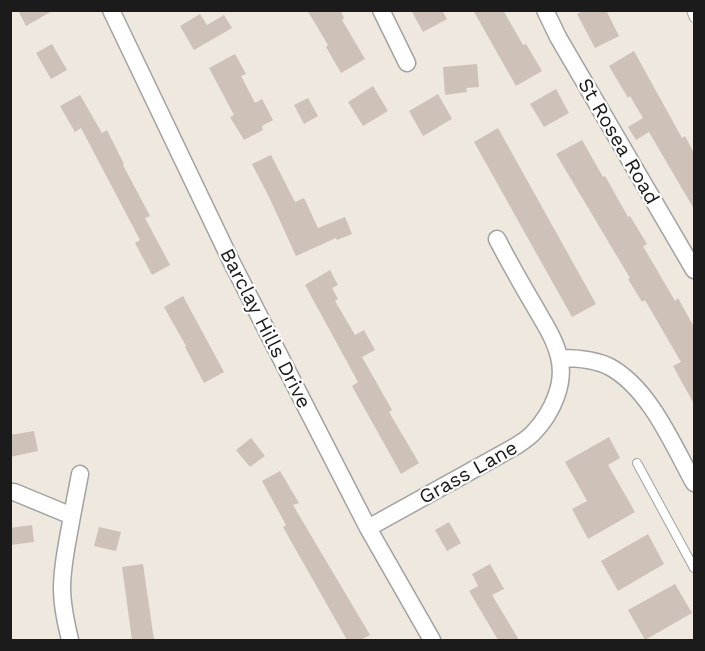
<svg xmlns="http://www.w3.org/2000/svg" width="705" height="651" font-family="'Work Sans',sans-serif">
	<rect width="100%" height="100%" fill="#eee8df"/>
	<path fill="#cec1b8" d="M 18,10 L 54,10 L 26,26 Z
		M 307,10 L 340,10 L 344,18 L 342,20 L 365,59 L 341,73 L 326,47 L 328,45 Z
		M 411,10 L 442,10 L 447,19 L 423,32 Z
		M 473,10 L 503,10 L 523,45 L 526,44 L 542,71 L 516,86 Z
		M 585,10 L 606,10 L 619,36 L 595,48 L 577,14 Z
		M 200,14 L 207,25 L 224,15 L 232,28 L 194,50 L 180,26 Z
		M 52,44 L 67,70 L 51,79 L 36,53 Z
		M 634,51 L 682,138 L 685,136 L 694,153 L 694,209 L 649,132 L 636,140 L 628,127 L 643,118 L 630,96 L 628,98 L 609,66 Z
		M 235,54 L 246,74 L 241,76 L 255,103 L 262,99 L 273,120 L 262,126 L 263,130 L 244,140 L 230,117 L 234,115 L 209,68 Z
		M 477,64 L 479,87 L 466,88 L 467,92 L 445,95 L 443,67 Z
		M 373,86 L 388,111 L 363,126 L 348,102 Z
		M 556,89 L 569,113 L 544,127 L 530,104 Z
		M 438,94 L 452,119 L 423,136 L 409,111 Z
		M 80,95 L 102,133 L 107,130 L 124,164 L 123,165 L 150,216 L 145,218 L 170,265 L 152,275 L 135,243 L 140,240 L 81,128 L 75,132 L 60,106 Z
		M 308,98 L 318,116 L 304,124 L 294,105 Z
		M 498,128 L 596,304 L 572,317 L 474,142 Z
		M 582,140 L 603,177 L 605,176 L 628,217 L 630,216 L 647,244 L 643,246 L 675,301 L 678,298 L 694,327 L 694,404 L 673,366 L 681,362 L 645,300 L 642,302 L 628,279 L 630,278 L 556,154 Z
		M 271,155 L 295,202 L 304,198 L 318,228 L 345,217 L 352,234 L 337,240 L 336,238 L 296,256 L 270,199 L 252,164 Z
		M 330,270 L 338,285 L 332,288 L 338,299 L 335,301 L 355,335 L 364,330 L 375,350 L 362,357 L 392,410 L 389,412 L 419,463 L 401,474 L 352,386 L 358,382 L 305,285 Z
		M 183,296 L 224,372 L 204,383 L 185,347 L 186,346 L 164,307 Z
		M 34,431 L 38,451 L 10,457 L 10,435 Z
		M 609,437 L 620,458 L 608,465 L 635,512 L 588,539 L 572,509 L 587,501 L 565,462 Z
		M 251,438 L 265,456 L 250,467 L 236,450 Z
		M 280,471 L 299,503 L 293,505 L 370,635 L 360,640 L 347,640 L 283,527 L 286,525 L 262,481 Z
		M 449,522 L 461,543 L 447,551 L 435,530 Z
		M 32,525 L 34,542 L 10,545 L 10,528 Z
		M 99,527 L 121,532 L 116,551 L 94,546 Z
		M 648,534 L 664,564 L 618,591 L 601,561 Z
		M 143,564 L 154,640 L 132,640 L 122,567 Z
		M 490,564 L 504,589 L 492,595 L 519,640 L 498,640 L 469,591 L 478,586 L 472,574 Z
		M 675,584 L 692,613 L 645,640 L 628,610 Z"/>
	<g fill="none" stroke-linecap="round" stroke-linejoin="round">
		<defs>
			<path id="lane" d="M 691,10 L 694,18
				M 637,463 L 694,568"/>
			<path id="street" d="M 111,10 L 232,263 L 368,528 L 432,640
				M 381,10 L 407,63
				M 545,10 L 558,37 L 694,270
				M 560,358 C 576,358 595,359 610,367 C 650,389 673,445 694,483
				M 10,492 L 14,492 L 72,516 L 80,474
				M 368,528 L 516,446 C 522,442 529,438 534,432 C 552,413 566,383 559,357 C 555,339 544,323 535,307 C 522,285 509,262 497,239
				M 70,640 C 66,623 62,606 62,588 C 62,564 68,540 72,516"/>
		</defs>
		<use href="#lane" stroke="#a2a2a2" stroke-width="10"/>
		<use href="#street" stroke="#a2a2a2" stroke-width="19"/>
		<use href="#lane" stroke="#fff" stroke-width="8"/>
		<use href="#street" stroke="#fff" stroke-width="16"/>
	</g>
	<g text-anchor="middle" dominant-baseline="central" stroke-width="4.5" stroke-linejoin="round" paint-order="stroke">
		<g font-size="20" fill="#1b1b1b" stroke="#fff">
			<text transform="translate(619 141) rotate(60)">St Rosea Road</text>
			<text transform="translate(266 328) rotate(63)">Barclay Hills Drive</text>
			<text transform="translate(468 472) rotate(-29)">Grass Lane</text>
		</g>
	</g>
	<rect width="705" height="651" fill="none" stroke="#1b1b1b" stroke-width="24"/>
</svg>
